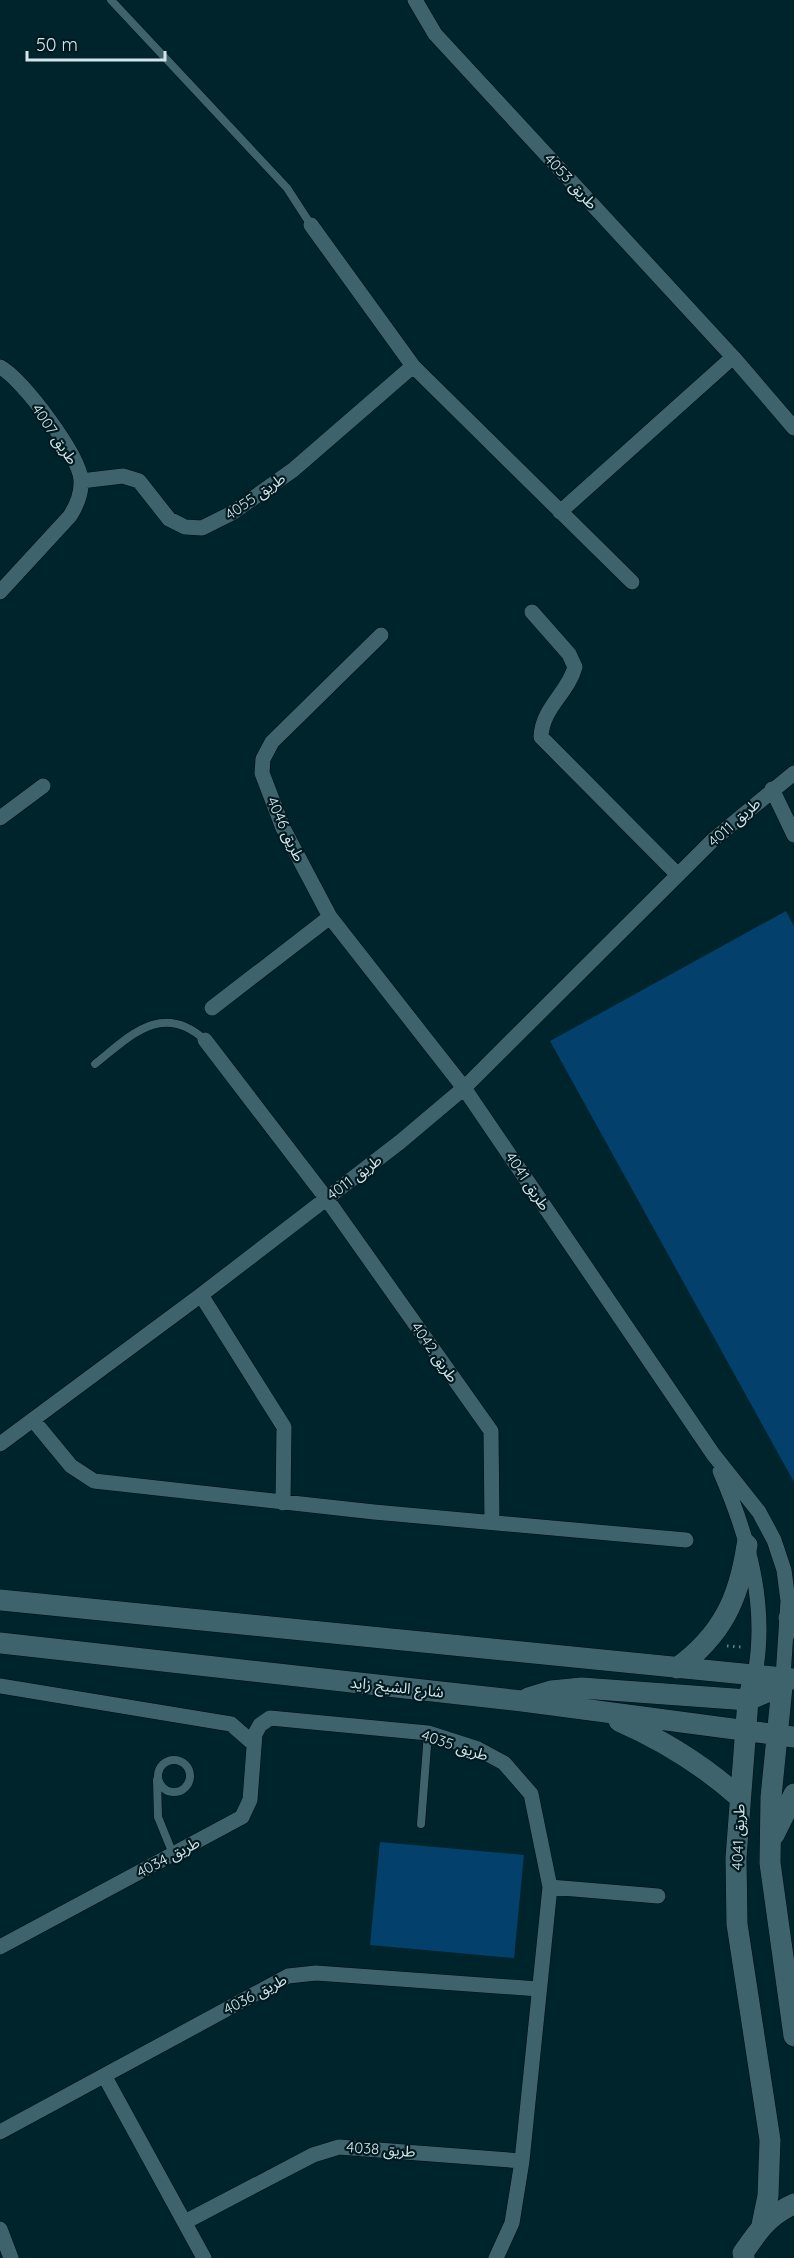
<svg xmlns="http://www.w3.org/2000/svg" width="794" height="2258" font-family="Quicksand,'Noto Sans Arabic',sans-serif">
	<rect width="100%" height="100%" fill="#00242c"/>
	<path fill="#03406b" d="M 786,911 L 794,926 L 794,1482 L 550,1041 Z
		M 380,1842 L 524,1855 L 514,1958 L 370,1945 Z"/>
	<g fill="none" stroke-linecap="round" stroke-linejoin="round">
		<defs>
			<path id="lane" d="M 111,0 L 287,188 L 311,225
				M 95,1064 C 130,1036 162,1001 205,1040
				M158 1776a16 16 0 1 1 32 0a16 16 0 1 1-32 0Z
				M 157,1780 L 158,1817 L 173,1854
				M 421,1824 L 428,1733"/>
			<path id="street" d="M 415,0 L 435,34 L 733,357 L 794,428
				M 311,225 L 413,366 L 632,582
				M 0,367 C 22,378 80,456 81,480 C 82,494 77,505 70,516 L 0,592
				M 81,481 L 123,476 L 139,481 L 169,519 L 185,527 L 202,528 L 232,513 L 293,470 L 413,366
				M 560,512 L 733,357
				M 532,612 L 569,654 L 575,667 C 568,693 542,708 541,737 L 678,875
				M 381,635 L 272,742 L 263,759 L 262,773 L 283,828 L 330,917 L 464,1088 L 713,1454 L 759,1512 L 774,1540 L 784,1570 L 788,1601 L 783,1677
				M 772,789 L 794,835
				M 0,818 L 43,786
				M 212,1008 L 330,917
				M 205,1040 L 326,1198 L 491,1431 L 492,1522
				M 201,1295 L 284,1427 L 283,1503
				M 33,1420 L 71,1466 L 94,1481 L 374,1512 L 686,1540
				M 0,1444 L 201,1295 L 400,1142 L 464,1088 L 713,840 L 794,773
				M 720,1471 C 748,1536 768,1604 755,1674
				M 0,1686 L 231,1724 L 254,1744
				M 550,1887 L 658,1896
				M 0,1947 L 242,1817 L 250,1800 L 255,1734 L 260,1725 L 270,1718 L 428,1733 L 478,1749 L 504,1763 L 531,1794 L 550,1887 L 522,2161 L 512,2223 L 496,2258
				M 105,2077 L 204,2258
				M 0,2132 L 288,1976 L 316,1973 L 539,1989
				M 185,2222 L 313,2155 L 339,2147 L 522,2161
				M 0,2229 L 11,2258"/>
			<path id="secondary" d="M 0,1600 L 794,1679
				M 789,1618 L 794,1628
				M 0,1643 L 522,1701 L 794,1737
				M 677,1668 C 722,1635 739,1599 747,1545
				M 755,1674 L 748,1700 L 736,1858 L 737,1924 L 770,2140 L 768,2196 L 762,2225
				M 783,1677 L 771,1797 L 770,1863 L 794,2036
				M 528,1698 L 551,1691 L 582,1688 L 748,1700 L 767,1692 L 783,1677
				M 619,1721 C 665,1741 703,1765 740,1798
				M 774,1835 L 794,1794
				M 744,2258 L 743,2253 C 758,2231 769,2215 794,2204"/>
		</defs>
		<use href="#lane" stroke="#000c10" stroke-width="9"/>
		<use href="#street" stroke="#000c10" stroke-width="16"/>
		<use href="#secondary" stroke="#000c10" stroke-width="22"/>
		<path stroke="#648087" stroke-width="3" stroke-dasharray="1.5 4.5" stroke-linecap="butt" d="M 727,1646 L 741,1647"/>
		<use href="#lane" stroke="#3f636c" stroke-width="8"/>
		<use href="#street" stroke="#3f636c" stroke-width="15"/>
		<use href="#secondary" stroke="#3f636c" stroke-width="21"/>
	</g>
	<g text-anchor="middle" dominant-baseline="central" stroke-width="4.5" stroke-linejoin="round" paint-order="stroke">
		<g font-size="15" fill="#d1e5ea" stroke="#001a20">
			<text transform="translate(571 181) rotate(47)">طريق 4053</text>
			<text transform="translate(55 434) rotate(56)">طريق 4007</text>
			<text transform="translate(255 496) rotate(-35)">طريق 4055</text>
			<text transform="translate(734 822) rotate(-42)">طريق 4011</text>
			<text transform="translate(286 829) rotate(65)">طريق 4046</text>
			<text transform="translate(354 1177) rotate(-37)">طريق 4011</text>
			<text transform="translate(528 1181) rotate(56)">طريق 4041</text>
			<text transform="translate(435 1352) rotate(55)">طريق 4042</text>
			<text transform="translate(397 1687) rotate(6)">شارع الشيخ زايد</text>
			<text transform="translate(455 1745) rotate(18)">طريق 4035</text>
			<text transform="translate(738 1837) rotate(-88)">طريق 4041</text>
			<text transform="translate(168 1857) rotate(-28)">طريق 4034</text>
			<text transform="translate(255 1994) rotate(-28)">طريق 4036</text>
			<text transform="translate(381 2149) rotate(4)">طريق 4038</text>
		</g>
	</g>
	<path d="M27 51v9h138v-9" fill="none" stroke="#d1e5ea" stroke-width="3"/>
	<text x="36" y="51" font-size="18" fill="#d1e5ea" stroke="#001a20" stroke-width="4.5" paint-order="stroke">50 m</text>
</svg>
